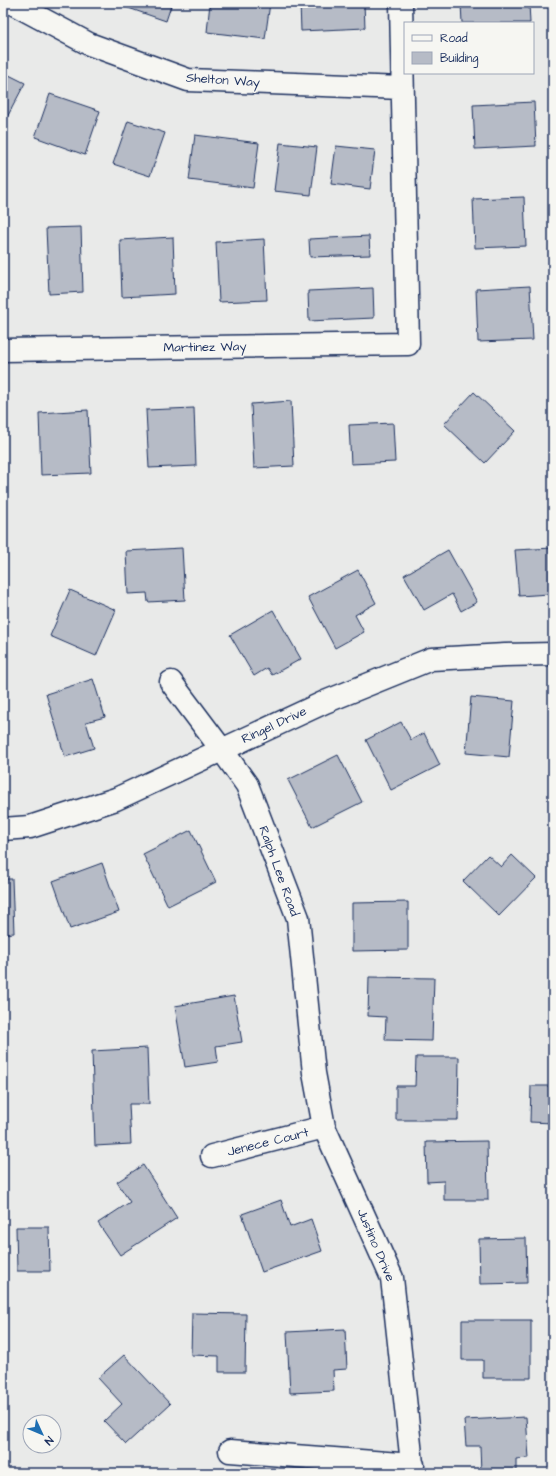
<svg xmlns="http://www.w3.org/2000/svg" width="556" height="1476" font-family="'Architects Daughter',sans-serif">
	<rect width="100%" height="100%" fill="#e9eae9"/>
	<filter id="ink" filterUnits="userSpaceOnUse"><feTurbulence type="fractalNoise" baseFrequency=".025" numOctaves="2"/><feDisplacementMap in="SourceGraphic" scale="8" xChannelSelector="R" yChannelSelector="G"/><feConvolveMatrix kernelMatrix="1 2 1 2 8 2 1 2 1" color-interpolation-filters="sRGB"/></filter>
	<g filter="url(#ink)">
		<path fill="#b6bbc6" stroke="#1b2f5e" d="M 114,3 L 172,3 L 166,21 Z
			M 210,3 L 270,3 L 265,39 L 207,32 Z
			M 300,3 L 364,3 L 365,28 L 301,31 Z
			M 461,3 L 529,3 L 530,23 L 462,23 Z
			M 3,72 L 25,83 L 3,125 Z
			M 50,94 L 100,111 L 85,155 L 35,137 Z
			M 534,102 L 536,146 L 475,149 L 473,105 Z
			M 128,121 L 165,133 L 150,176 L 113,164 Z
			M 195,135 L 259,143 L 253,188 L 189,180 Z
			M 280,143 L 317,147 L 311,195 L 274,191 Z
			M 336,146 L 375,150 L 370,189 L 331,184 Z
			M 524,197 L 526,246 L 475,248 L 473,199 Z
			M 81,227 L 83,292 L 49,294 L 46,228 Z
			M 369,236 L 370,255 L 310,257 L 309,239 Z
			M 173,237 L 175,294 L 122,297 L 120,240 Z
			M 264,239 L 267,300 L 219,302 L 216,242 Z
			M 530,286 L 533,340 L 478,342 L 476,289 Z
			M 373,288 L 374,318 L 309,321 L 308,291 Z
			M 474,392 L 515,431 L 485,463 L 444,424 Z
			M 291,401 L 294,466 L 254,468 L 251,404 Z
			M 194,408 L 196,466 L 149,468 L 146,410 Z
			M 88,410 L 91,473 L 41,475 L 39,413 Z
			M 393,423 L 395,462 L 351,464 L 349,425 Z
			M 182,548 L 185,600 L 148,602 L 147,593 L 128,594 L 126,551 Z
			M 553,548 L 553,609 L 551,610 L 549,594 L 519,596 L 515,550 Z
			M 448,550 L 477,602 L 461,611 L 452,594 L 424,610 L 404,575 Z
			M 358,570 L 376,603 L 355,615 L 364,632 L 335,648 L 308,597 Z
			M 70,590 L 116,610 L 96,656 L 50,636 Z
			M 273,610 L 301,659 L 272,675 L 267,668 L 254,676 L 230,635 Z
			M 93,679 L 105,717 L 86,722 L 94,748 L 65,757 L 46,694 Z
			M 471,697 L 514,701 L 509,757 L 466,753 Z
			M 401,722 L 411,740 L 424,733 L 440,765 L 391,790 L 366,740 Z
			M 338,755 L 362,802 L 312,827 L 288,780 Z
			M 191,830 L 216,882 L 168,906 L 143,854 Z
			M 488,855 L 501,867 L 512,855 L 536,878 L 499,916 L 463,881 Z
			M 102,863 L 119,912 L 70,929 L 53,881 Z
			M 3,879 L 12,879 L 14,933 L 3,934 Z
			M 408,902 L 408,950 L 352,951 L 352,903 Z
			M 369,977 L 434,978 L 432,1041 L 385,1040 L 386,1017 L 368,1016 Z
			M 234,996 L 242,1042 L 216,1046 L 218,1062 L 185,1067 L 175,1006 Z
			M 147,1048 L 149,1104 L 129,1104 L 131,1144 L 95,1146 L 92,1051 Z
			M 416,1057 L 459,1057 L 458,1120 L 396,1120 L 396,1086 L 415,1086 Z
			M 531,1086 L 553,1086 L 553,1123 L 530,1122 Z
			M 487,1141 L 488,1200 L 444,1200 L 444,1181 L 427,1182 L 426,1142 Z
			M 143,1165 L 177,1218 L 120,1255 L 98,1223 L 130,1202 L 117,1182 Z
			M 281,1200 L 290,1227 L 311,1219 L 322,1251 L 262,1272 L 242,1214 Z
			M 16,1227 L 49,1227 L 50,1271 L 17,1271 Z
			M 526,1238 L 527,1283 L 480,1284 L 479,1239 Z
			M 192,1313 L 246,1314 L 245,1372 L 219,1372 L 219,1356 L 191,1355 Z
			M 462,1320 L 531,1320 L 531,1378 L 483,1378 L 483,1360 L 462,1360 Z
			M 345,1329 L 347,1369 L 333,1370 L 334,1391 L 290,1393 L 287,1332 Z
			M 124,1355 L 170,1404 L 126,1444 L 104,1421 L 122,1404 L 98,1378 Z
			M 526,1417 L 529,1458 L 516,1459 L 516,1473 L 481,1473 L 480,1446 L 466,1446 L 464,1420 Z"/>
		<g fill="none" stroke-linecap="round" stroke-linejoin="round">
			<defs>
				<path id="street" d="M 12,3 L 89,44 L 188,80 L 402,88
					M 3,350 L 408,344 L 401,3
					M 171,682 L 222,750 L 247,785 L 298,918 L 314,1073 L 324,1127 L 392,1278 L 413,1473
					M 3,829 L 30,827 L 116,799 L 325,702 L 431,659 L 505,655 L 553,654
					M 212,1156 L 324,1127
					M 230,1451 L 413,1465"/>
			</defs>
			<use href="#street" stroke="#1b2f5e" stroke-width="25"/>
			<use href="#street" stroke="#f6f6f2" stroke-width="22"/>
		</g>
	</g>
	<g text-anchor="middle" dominant-baseline="central" stroke-width="3" stroke-linejoin="round" paint-order="stroke">
		<g font-size="13" fill="#1b2f5e" stroke="#f6f6f2">
			<text transform="translate(223 80) rotate(4)">Shelton Way</text>
			<text transform="translate(205 347) rotate(-1)">Martinez Way</text>
			<text transform="translate(274 725) rotate(-25)">Ringel Drive</text>
			<text transform="translate(279 871) rotate(70)">Ralph Lee Road</text>
			<text transform="translate(268 1142) rotate(-14)">Jenece Court</text>
			<text transform="translate(376 1245) rotate(67)">Justino Drive</text>
		</g>
	</g>
	<rect width="556" height="1476" fill="none" stroke="#f6f6f2" stroke-width="16"/>
	<rect x="8" y="8" width="540" height="1460" fill="none" stroke="#1b2f5e" stroke-width="1.5" filter="url(#ink)"/>
	<rect x="404" y="22" width="130" height="52" fill="#f6f6f2" stroke="#9ea6b7"/>
	<rect x="412" y="35" width="20" height="6" fill="#f6f6f2" stroke="#9ea6b7"/>
	<text x="440" y="42" font-size="12" fill="#1b2f5e">Road</text>
	<rect x="412" y="52" width="20" height="12" fill="#b6bbc6" stroke="#9ea6b7"/>
	<text x="440" y="62" font-size="12" fill="#1b2f5e">Building</text>
	<g transform="translate(42 1434) rotate(134)"><circle r="19" fill="#f6f6f2" stroke="#9ea6b7"/>
	<path d="M0-3L7 15L0 10L-7 15Z" fill="#1f6fb2"/>
	<text y="-6" font-size="11" font-weight="bold" text-anchor="middle" fill="#1b2f5e">N</text>
	</g>
</svg>
